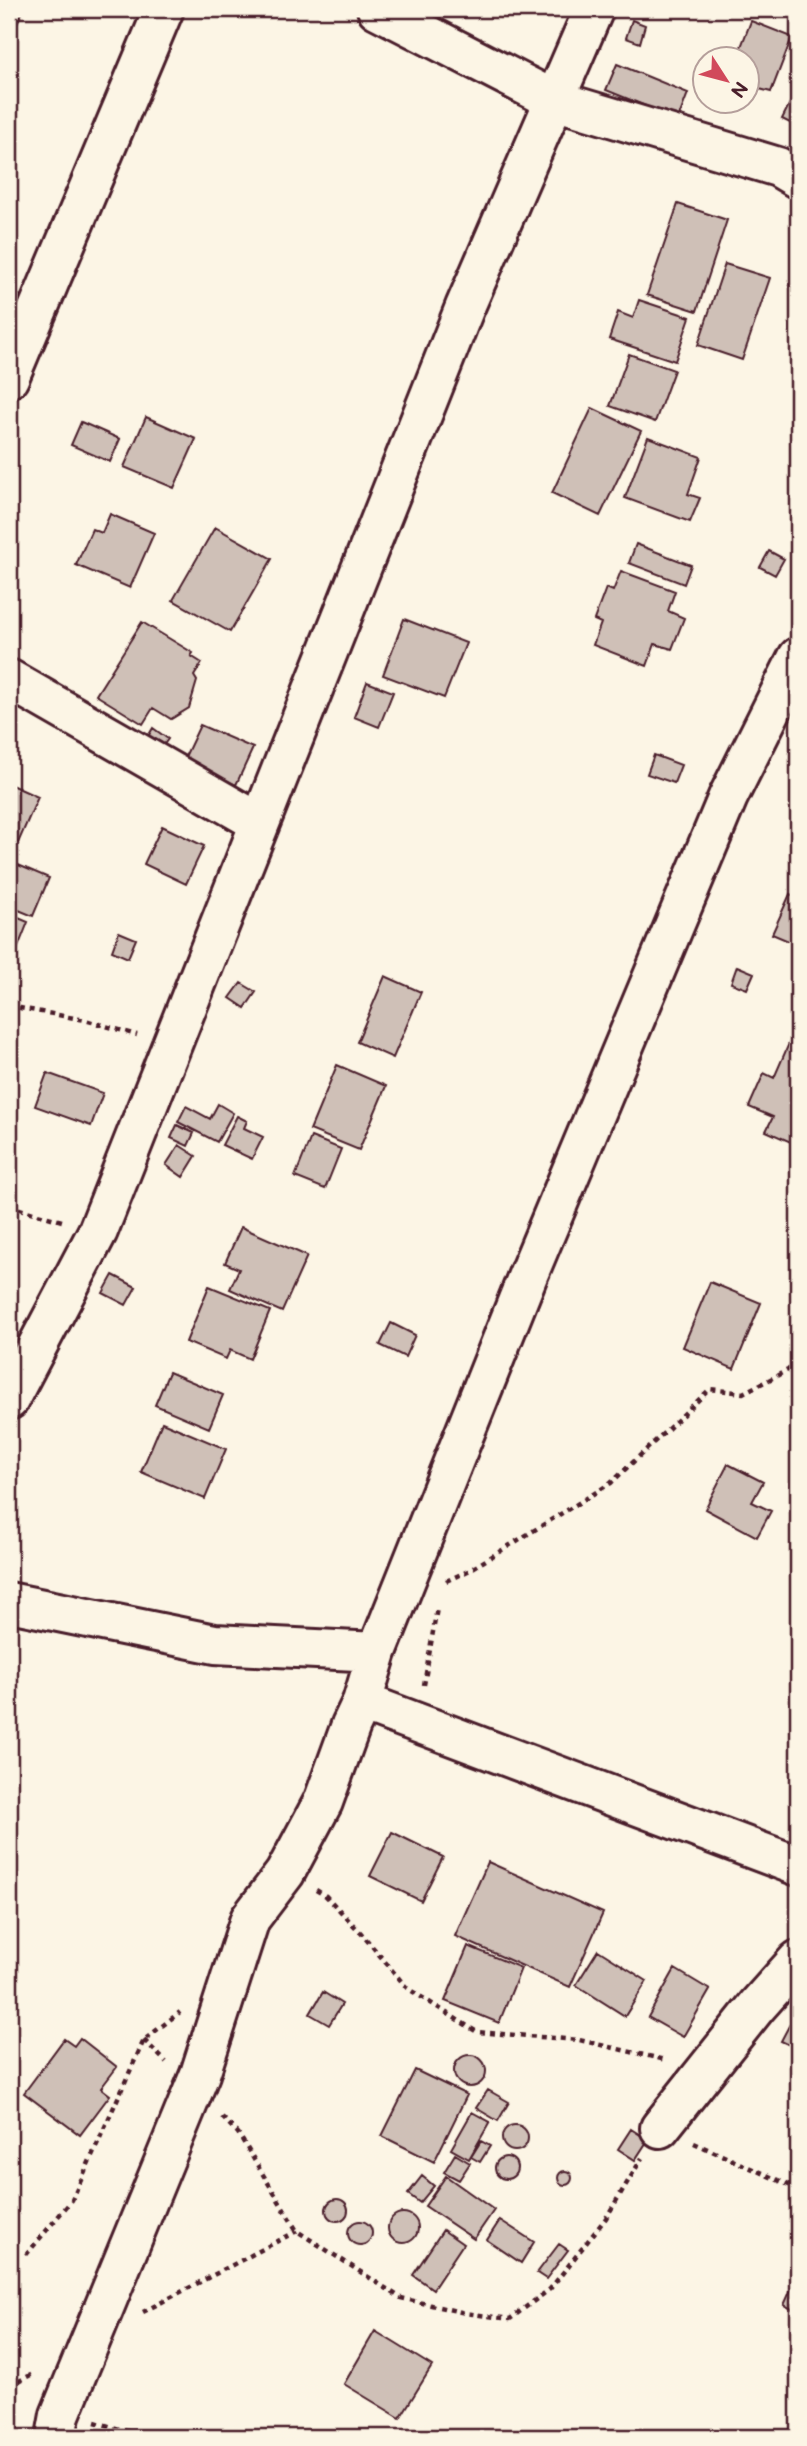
<svg xmlns="http://www.w3.org/2000/svg" width="807" height="2446" font-family="'Balsamiq Sans',sans-serif">
	<rect width="100%" height="100%" fill="#fcf5e5"/>
	<filter id="ink" filterUnits="userSpaceOnUse"><feTurbulence type="fractalNoise" baseFrequency=".0143" numOctaves="2"/><feDisplacementMap in="SourceGraphic" scale="14" xChannelSelector="R" yChannelSelector="G"/><feConvolveMatrix kernelMatrix="1 2 1 2 8 2 1 2 1" color-interpolation-filters="sRGB"/></filter>
	<g filter="url(#ink)">
		<path fill="#cfc0b7" stroke="#4a1f2b" stroke-width="2" d="M 9,9 L 24,9 L 16,25 L 9,22 Z
			M 632,20 L 645,25 L 640,43 L 626,38 Z
			M 751,21 L 792,37 L 771,92 L 748,86 L 748,60 L 736,60 Z
			M 617,64 L 688,93 L 678,119 L 606,90 Z
			M 798,87 L 798,127 L 782,119 Z
			M 678,204 L 727,220 L 697,311 L 647,295 Z
			M 725,264 L 770,278 L 742,360 L 698,345 Z
			M 9,290 L 19,295 L 9,317 Z
			M 639,300 L 690,317 L 675,361 L 609,339 L 618,312 L 633,318 Z
			M 629,354 L 674,370 L 655,422 L 610,406 Z
			M 592,408 L 641,431 L 600,516 L 552,493 Z
			M 146,417 L 196,439 L 174,488 L 124,467 Z
			M 81,422 L 120,439 L 110,462 L 71,445 Z
			M 648,437 L 701,457 L 688,494 L 700,498 L 690,522 L 625,498 Z
			M 110,514 L 154,533 L 130,588 L 76,565 L 92,529 L 102,533 Z
			M 215,527 L 272,559 L 230,632 L 173,600 Z
			M 636,544 L 691,565 L 684,584 L 629,563 Z
			M 769,551 L 784,559 L 775,575 L 760,567 Z
			M 621,571 L 675,591 L 668,611 L 684,618 L 672,649 L 655,644 L 647,666 L 593,645 L 601,623 L 594,620 L 606,588 L 613,591 Z
			M 404,619 L 466,643 L 444,698 L 383,675 Z
			M 142,622 L 193,653 L 191,656 L 202,663 L 194,676 L 197,681 L 189,708 L 171,719 L 153,708 L 143,724 L 96,695 Z
			M 367,682 L 393,692 L 379,727 L 354,717 Z
			M 200,725 L 253,748 L 236,785 L 183,761 Z
			M 153,728 L 168,739 L 157,754 L 143,745 Z
			M 654,755 L 681,765 L 674,783 L 647,774 Z
			M 9,784 L 38,797 L 18,843 L 9,839 Z
			M 162,826 L 204,846 L 186,884 L 144,864 Z
			M 11,862 L 49,878 L 33,916 L 9,906 L 9,868 Z
			M 790,894 L 798,898 L 798,945 L 772,934 Z
			M 9,914 L 28,922 L 9,970 Z
			M 119,932 L 136,939 L 128,958 L 112,951 Z
			M 737,966 L 754,973 L 747,989 L 731,983 Z
			M 385,976 L 421,992 L 393,1058 L 357,1042 Z
			M 241,983 L 256,992 L 245,1008 L 230,998 Z
			M 790,1041 L 798,1045 L 798,1131 L 793,1143 L 766,1131 L 773,1117 L 749,1107 L 764,1073 L 774,1078 Z
			M 337,1065 L 386,1086 L 359,1150 L 310,1130 Z
			M 47,1073 L 103,1093 L 91,1126 L 35,1106 Z
			M 218,1104 L 233,1113 L 217,1142 L 178,1122 L 186,1106 L 210,1119 Z
			M 237,1116 L 247,1121 L 244,1128 L 263,1137 L 252,1159 L 222,1145 Z
			M 177,1125 L 194,1133 L 188,1146 L 171,1138 Z
			M 311,1137 L 341,1149 L 325,1189 L 295,1177 Z
			M 179,1145 L 196,1156 L 183,1177 L 166,1165 Z
			M 241,1227 L 307,1256 L 282,1312 L 230,1289 L 239,1269 L 225,1263 Z
			M 113,1275 L 136,1287 L 126,1305 L 103,1293 Z
			M 710,1282 L 761,1303 L 734,1369 L 683,1347 Z
			M 209,1286 L 270,1311 L 250,1359 L 230,1350 L 226,1359 L 186,1342 Z
			M 391,1323 L 415,1335 L 405,1357 L 380,1345 Z
			M 169,1372 L 223,1395 L 209,1428 L 155,1405 Z
			M 162,1422 L 226,1449 L 205,1499 L 141,1472 Z
			M 728,1464 L 763,1482 L 752,1502 L 771,1511 L 757,1537 L 705,1509 Z
			M 392,1832 L 443,1857 L 421,1901 L 370,1876 Z
			M 488,1862 L 603,1913 L 570,1987 L 455,1936 Z
			M 468,1946 L 521,1968 L 499,2023 L 445,2001 Z
			M 598,1950 L 647,1981 L 625,2016 L 576,1985 Z
			M 675,1969 L 710,1990 L 683,2037 L 648,2017 Z
			M 323,1992 L 342,2004 L 329,2025 L 310,2014 Z
			M 792,2020 L 798,2023 L 798,2049 L 781,2041 Z
			M 80,2038 L 117,2067 L 101,2088 L 110,2095 L 80,2135 L 24,2093 L 64,2039 L 74,2046 Z
			M454 2071a16 16 0 1 1 32 0a16 16 0 1 1-32 0Z
			M 415,2070 L 467,2095 L 434,2162 L 382,2136 Z
			M 488,2090 L 509,2102 L 498,2121 L 476,2108 Z
			M 472,2112 L 490,2122 L 469,2159 L 451,2149 Z
			M502 2138a13 13 0 1 1 26 0a13 13 0 1 1-26 0Z
			M 631,2129 L 648,2140 L 635,2160 L 618,2149 Z
			M 481,2141 L 490,2146 L 480,2162 L 471,2157 Z
			M 455,2154 L 470,2163 L 459,2180 L 444,2172 Z
			M495 2168a11 11 0 1 1 22 0a11 11 0 1 1-22 0Z
			M558 2178a7 7 0 1 1 14 0a7 7 0 1 1-14 0Z
			M 422,2176 L 434,2186 L 420,2203 L 408,2194 Z
			M 446,2176 L 494,2210 L 474,2239 L 425,2206 Z
			M326 2210a11 11 0 1 1 22 0a11 11 0 1 1-22 0Z
			M388 2228a15 15 0 1 1 30 0a15 15 0 1 1-30 0Z
			M 500,2220 L 534,2242 L 521,2263 L 487,2240 Z
			M348 2233a12 12 0 1 1 24 0a12 12 0 1 1-24 0Z
			M 443,2230 L 463,2244 L 433,2289 L 413,2275 Z
			M 559,2244 L 568,2250 L 546,2279 L 537,2273 Z
			M 798,2274 L 798,2312 L 784,2305 Z
			M 375,2331 L 432,2366 L 400,2418 L 344,2384 Z"/>
		<g fill="none" stroke-linecap="round" stroke-linejoin="round">
			<defs>
				<path id="minor" d="M 377,9 L 554,100 L 778,167 L 798,179
					M 9,378 L 164,9
					M 9,679 L 260,823
					M 9,1400 L 98,1231 L 465,307 L 594,9
					M 9,1602 L 215,1644 L 377,1652
					M 362,1702 L 798,1866
					M 660,2128 L 757,2006 L 798,1960
					M 56,2437 L 60,2415 L 200,2074 L 250,1919 L 285,1873 L 323,1802 L 351,1725 L 362,1702 L 377,1652 L 528,1275 L 728,797 L 798,657"/>
			</defs>
			<use href="#minor" stroke="#4a1f2b" stroke-width="44"/>
			<path stroke="#4a1f2b" stroke-width="4.5" stroke-dasharray="5 5" stroke-linecap="butt" d="M 9,1006 L 85,1020 L 137,1035
				M 9,1206 L 62,1221
				M 446,1581 L 468,1571 L 611,1483 L 710,1389 L 743,1393 L 788,1370 L 798,1360
				M 424,1685 L 437,1608
				M 316,1890 L 326,1896 L 361,1933 L 407,1988 L 477,2032 L 579,2040 L 666,2060
				M 144,2040 L 166,2062
				M 222,2117 L 238,2133 L 297,2231 L 401,2298 L 465,2313 L 510,2319 L 550,2289 L 606,2218 L 642,2158
				M 694,2143 L 798,2189
				M 26,2255 L 72,2200 L 144,2040 L 180,2012
				M 143,2312 L 297,2231
				M 9,2386 L 35,2373
				M 95,2422 L 148,2437"/>
			<use href="#minor" stroke="#fcf5e5" stroke-width="38"/>
		</g>
	</g>
	<rect width="807" height="2446" fill="none" stroke="#fcf5e5" stroke-width="35"/>
	<rect x="18" y="18" width="772" height="2411" fill="none" stroke="#4a1f2b" stroke-width="2.5" filter="url(#ink)"/>
	<g transform="translate(726 80) rotate(126)"><circle r="33" fill="#fcf5e5" stroke="#b59f9b" stroke-width="2"/>
	<path d="M0-5L12 26L0 18L-12 26Z" fill="#d1495b"/>
	<text y="-10" font-size="19" font-weight="bold" text-anchor="middle" fill="#4a1f2b">N</text>
	</g>
</svg>
